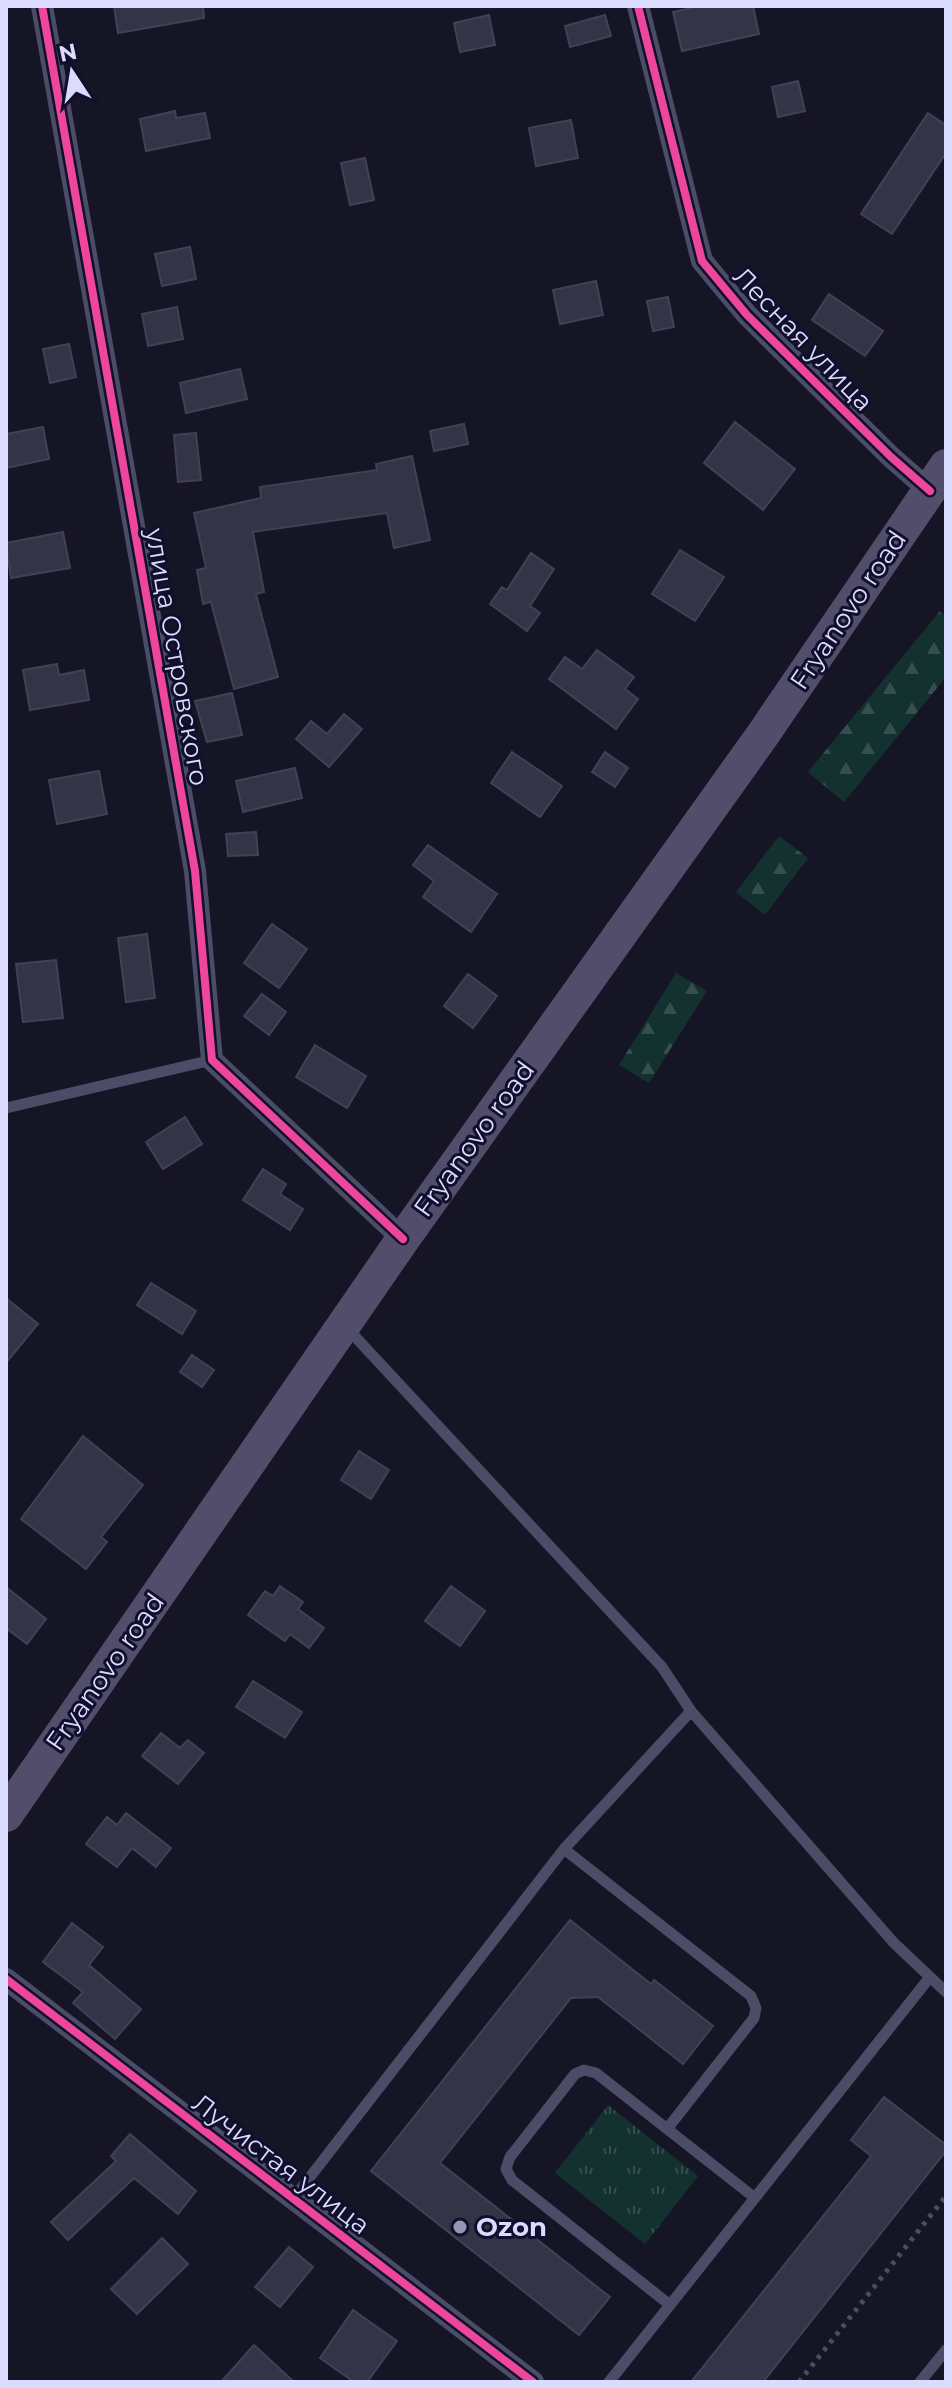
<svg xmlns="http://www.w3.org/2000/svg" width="952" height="2388" font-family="Montserrat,sans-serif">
	<defs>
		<pattern id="grass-tufts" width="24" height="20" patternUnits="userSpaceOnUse" patternTransform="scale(2)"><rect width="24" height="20" fill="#13322f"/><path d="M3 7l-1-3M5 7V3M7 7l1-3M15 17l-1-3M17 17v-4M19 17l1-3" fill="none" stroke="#354f4e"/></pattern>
		<pattern id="forest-firs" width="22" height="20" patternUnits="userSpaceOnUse" patternTransform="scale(2)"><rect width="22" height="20" fill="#13322f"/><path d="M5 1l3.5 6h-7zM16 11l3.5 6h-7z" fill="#354f4e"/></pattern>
	</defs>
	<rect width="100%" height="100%" fill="#161526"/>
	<path fill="url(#grass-tufts)" d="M 608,2105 L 698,2176 L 645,2244 L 555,2173 Z"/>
	<path fill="url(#forest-firs)" d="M 940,611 L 946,616 L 946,677 L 844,802 L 808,772 Z
		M 779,836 L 808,858 L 765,915 L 736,892 Z
		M 676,973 L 707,991 L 649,1083 L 619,1065 Z"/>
	<path fill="#343447" stroke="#424058" stroke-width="2" d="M 114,6 L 203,6 L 204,18 L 118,33 Z
		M 700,6 L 753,6 L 759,34 L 682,51 L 673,12 Z
		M 489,15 L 495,45 L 460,52 L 454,23 Z
		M 605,15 L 611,36 L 570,47 L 565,26 Z
		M 798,81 L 805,111 L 778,117 L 772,87 Z
		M 175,111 L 176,118 L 205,113 L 210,138 L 146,151 L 140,119 Z
		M 928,113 L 946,125 L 946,153 L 892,234 L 861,214 Z
		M 571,120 L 578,158 L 536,166 L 529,128 Z
		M 365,158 L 374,200 L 350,205 L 341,163 Z
		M 190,247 L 196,279 L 162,286 L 155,254 Z
		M 596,281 L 603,315 L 560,324 L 553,290 Z
		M 829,294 L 883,331 L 865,356 L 812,320 Z
		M 668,297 L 674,327 L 653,331 L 647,301 Z
		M 177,307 L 183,339 L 148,346 L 142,314 Z
		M 69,344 L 76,377 L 50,383 L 43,349 Z
		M 240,369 L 247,399 L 186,413 L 180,383 Z
		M 735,422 L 795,469 L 763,510 L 704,463 Z
		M 464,424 L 468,444 L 434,451 L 430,431 Z
		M 43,427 L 49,459 L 6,468 L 6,434 Z
		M 196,433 L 201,480 L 178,482 L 174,435 Z
		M 412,456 L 430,540 L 394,548 L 387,513 L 253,532 L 264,592 L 256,594 L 278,677 L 234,689 L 211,602 L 203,604 L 197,570 L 206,568 L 194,513 L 261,498 L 260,487 L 377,470 L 376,464 Z
		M 63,532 L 70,568 L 11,578 L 6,543 Z
		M 680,550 L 724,577 L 695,621 L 652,594 Z
		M 531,553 L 554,569 L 530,606 L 540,613 L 527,631 L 490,604 L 502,587 L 507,590 Z
		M 597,650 L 634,677 L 625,689 L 638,699 L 616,729 L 549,679 L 565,657 L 582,669 Z
		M 57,664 L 59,675 L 84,670 L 89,700 L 30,710 L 23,670 Z
		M 232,693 L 242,735 L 207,742 L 195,701 Z
		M 344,714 L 362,729 L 329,767 L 296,739 L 311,721 L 327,734 Z
		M 512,752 L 562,786 L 540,817 L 491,783 Z
		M 605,752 L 628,768 L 615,787 L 592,772 Z
		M 295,768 L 302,798 L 243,812 L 236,781 Z
		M 99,771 L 107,814 L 57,824 L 49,780 Z
		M 256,832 L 258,855 L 228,856 L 226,834 Z
		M 428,845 L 497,894 L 471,932 L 423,897 L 434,881 L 413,865 Z
		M 272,924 L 307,949 L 279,988 L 244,963 Z
		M 147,934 L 155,998 L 126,1002 L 118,938 Z
		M 56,960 L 63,1018 L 23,1022 L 16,964 Z
		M 468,974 L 497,996 L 473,1028 L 444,1006 Z
		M 262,994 L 286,1012 L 269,1035 L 244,1016 Z
		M 315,1045 L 366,1076 L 347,1108 L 296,1077 Z
		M 185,1117 L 202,1144 L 163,1169 L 146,1142 Z
		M 263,1169 L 286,1184 L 280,1194 L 303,1209 L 290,1230 L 243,1200 Z
		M 151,1283 L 196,1311 L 182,1334 L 137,1305 Z
		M 6,1298 L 38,1324 L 6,1363 Z
		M 192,1355 L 214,1370 L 202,1387 L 180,1372 Z
		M 83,1436 L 143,1485 L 101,1537 L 107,1542 L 86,1569 L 21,1519 Z
		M 359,1451 L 389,1470 L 371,1499 L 341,1480 Z
		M 280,1586 L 303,1602 L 298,1609 L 324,1628 L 309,1648 L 290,1634 L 285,1641 L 248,1615 L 265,1591 L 273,1596 Z
		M 451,1586 L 485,1611 L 460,1646 L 425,1621 Z
		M 6,1587 L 46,1619 L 27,1644 L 6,1628 Z
		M 253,1681 L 302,1712 L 285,1738 L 236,1707 Z
		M 161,1733 L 180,1748 L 188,1740 L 204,1753 L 178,1784 L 142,1756 Z
		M 126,1813 L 171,1848 L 156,1867 L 132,1848 L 117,1867 L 86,1844 L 107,1817 L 117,1825 Z
		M 570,1920 L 651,1984 L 654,1980 L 713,2026 L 683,2064 L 598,1997 L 571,1998 L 440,2163 L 610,2297 L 579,2335 L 371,2171 Z
		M 72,1923 L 103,1947 L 89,1965 L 141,2009 L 115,2039 L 73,2003 L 83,1992 L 43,1962 Z
		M 884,2097 L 946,2145 L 946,2151 L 763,2382 L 691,2382 L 871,2156 L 851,2140 Z
		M 130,2134 L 196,2191 L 178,2214 L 134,2178 L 68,2240 L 51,2222 L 116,2161 L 111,2156 Z
		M 162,2238 L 188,2264 L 137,2314 L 111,2289 Z
		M 289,2247 L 313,2267 L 280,2307 L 255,2287 Z
		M 353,2310 L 397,2341 L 367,2382 L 354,2382 L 320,2358 Z
		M 254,2345 L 294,2382 L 221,2382 Z"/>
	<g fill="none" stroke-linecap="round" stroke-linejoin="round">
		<path stroke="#425260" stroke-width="5" stroke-dasharray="4 6" stroke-linecap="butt" d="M 799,2382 L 946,2196"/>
		<path stroke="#4b4c66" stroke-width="11" d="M 6,1108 L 212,1060
			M 347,1328 L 662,1667 L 691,1711
			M 564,1849 L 751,1996 L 756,2008 L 754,2018 L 667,2129
			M 293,2199 L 564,1849 L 691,1711 L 894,1943 L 946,1992
			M 670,2305 L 512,2180 L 506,2169 L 510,2157 L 575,2074 L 584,2070 L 596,2073 L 755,2198
			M 609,2382 L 930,1977
			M 920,2382 L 946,2350"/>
		<path stroke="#4b4c66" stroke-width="22" d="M 42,6 L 195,871 L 212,1060 L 403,1239
			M 638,6 L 702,261 L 747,315 L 891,457 L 930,491
			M 6,1979 L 533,2382"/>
		<path stroke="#534d6c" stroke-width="34" d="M 6,1815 L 403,1239 L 764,733 L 946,466"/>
		<defs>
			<path id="cycleway" d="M 42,6 L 195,871 L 212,1060 L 403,1239
				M 638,6 L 702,261 L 747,315 L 891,457 L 930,491
				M 6,1979 L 533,2382"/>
		</defs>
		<use href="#cycleway" stroke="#100f2c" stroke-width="13"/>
		<use href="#cycleway" stroke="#ed469a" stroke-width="8"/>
	</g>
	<circle fill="#9596b3" stroke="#100f2c" stroke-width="3" cx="460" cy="2227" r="8"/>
	<g text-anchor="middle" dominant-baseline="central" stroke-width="6" stroke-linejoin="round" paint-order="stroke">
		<g font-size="26" fill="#dadbff" stroke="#100f2c">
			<text transform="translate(803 339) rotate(46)">Лесная улица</text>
			<text transform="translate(848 610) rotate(-56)">Fryanovo road</text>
			<text transform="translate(177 657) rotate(80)">улица Островского</text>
			<text transform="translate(474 1139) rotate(-54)">Fryanovo road</text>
			<text transform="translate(105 1672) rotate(-55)">Fryanovo road</text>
			<text transform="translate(281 2164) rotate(37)">Лучистая улица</text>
		</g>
		<g font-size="26" font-weight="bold" fill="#dadbff" stroke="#100f2c" text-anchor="start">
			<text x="476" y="2227">Ozon</text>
		</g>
	</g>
	<rect width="952" height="2388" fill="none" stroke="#dadbff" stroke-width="16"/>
	<g transform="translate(72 72) rotate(348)" stroke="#100f2c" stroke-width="6" paint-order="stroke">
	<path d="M0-6L14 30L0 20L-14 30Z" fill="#dadbff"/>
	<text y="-12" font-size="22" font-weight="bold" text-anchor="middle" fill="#dadbff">N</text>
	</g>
</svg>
